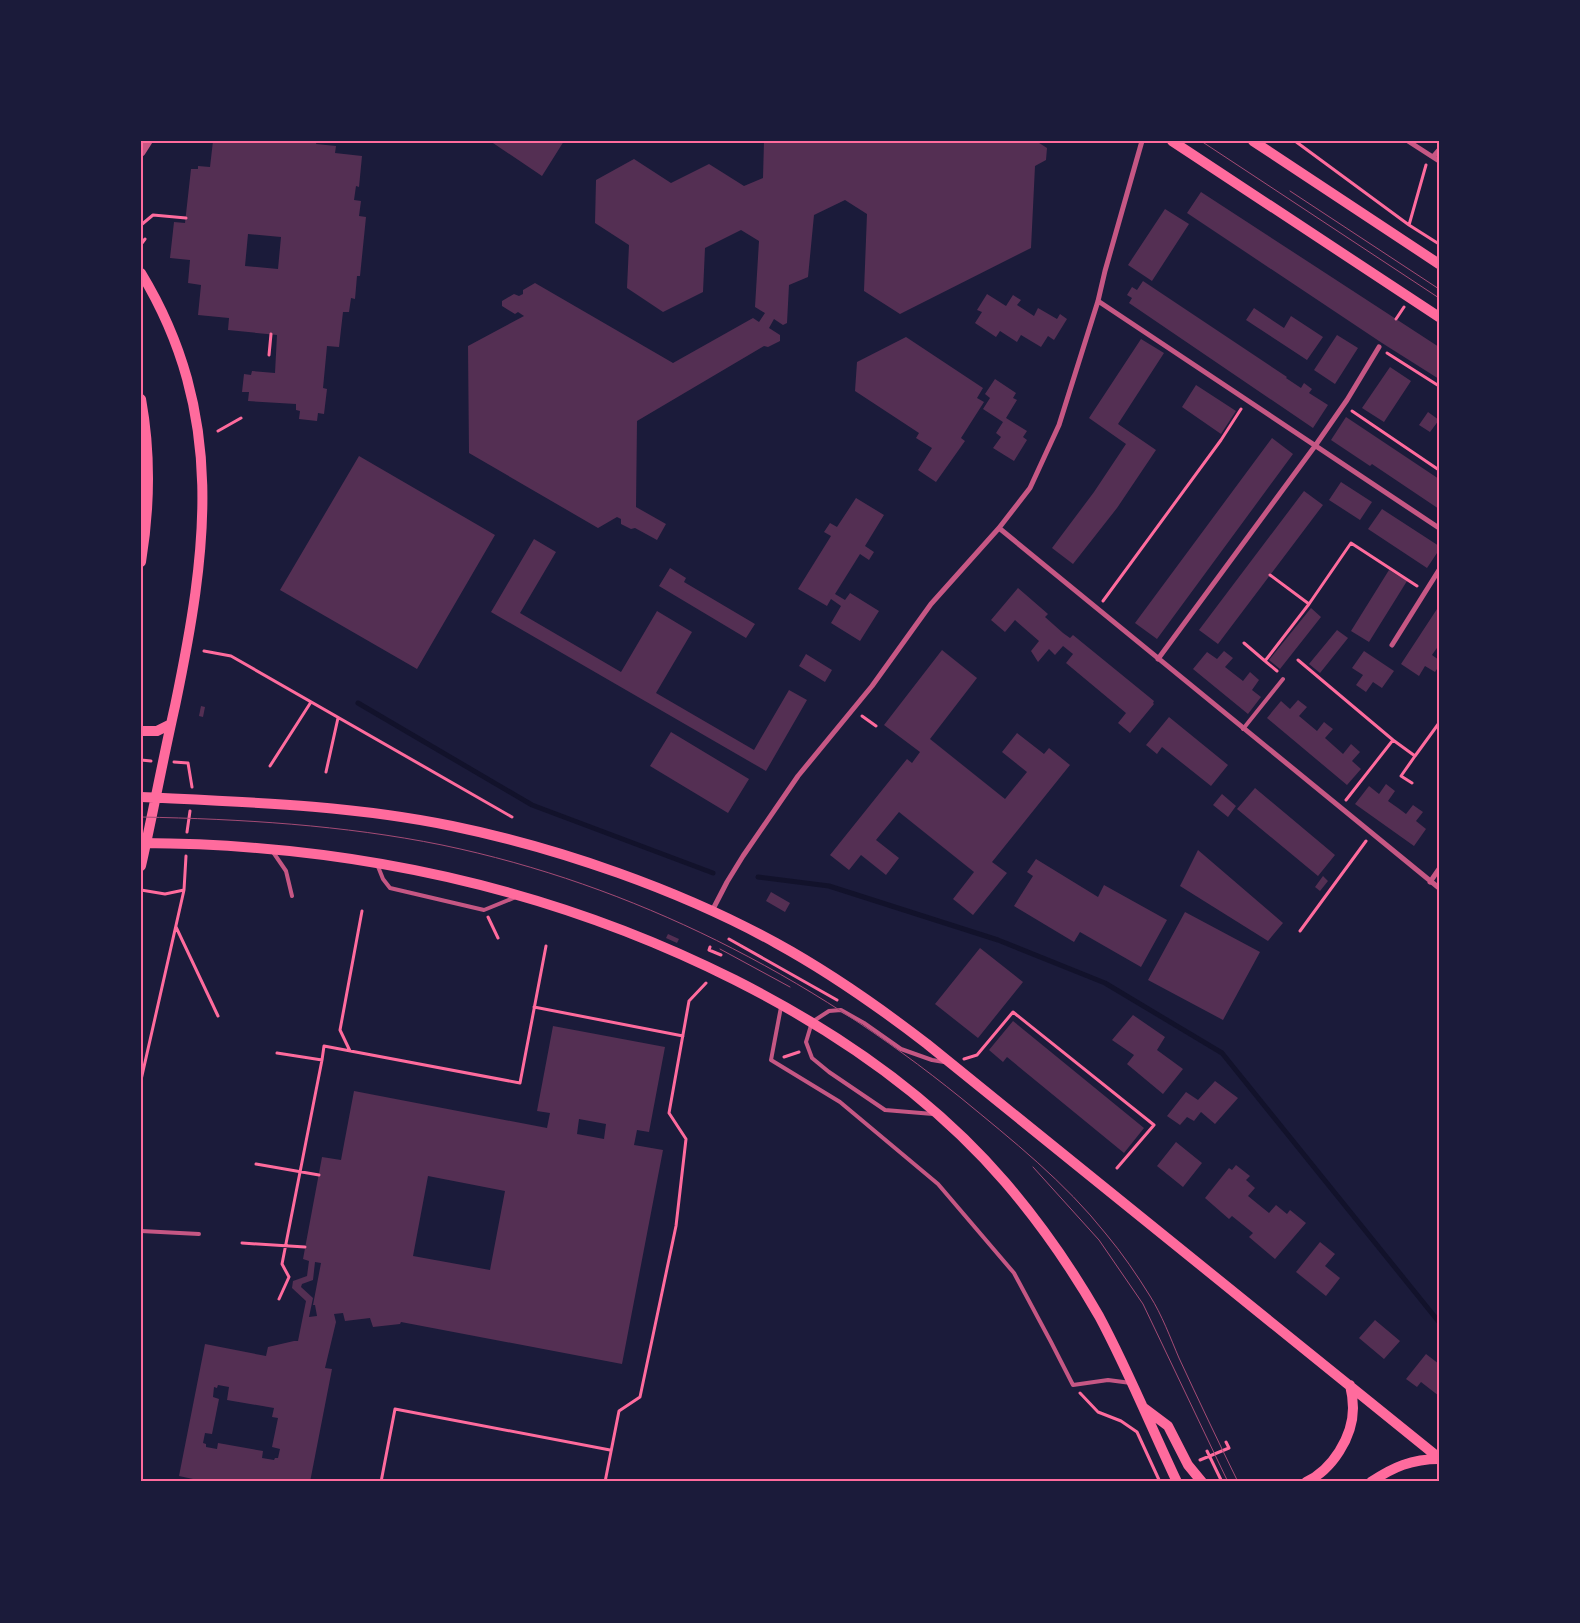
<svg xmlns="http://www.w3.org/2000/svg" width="1580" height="1623" font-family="'Source Sans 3',sans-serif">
	<rect width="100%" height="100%" fill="#1b1b3a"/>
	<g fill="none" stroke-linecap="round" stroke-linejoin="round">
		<path stroke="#12122b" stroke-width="5" d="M 358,703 L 532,805 L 713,873
			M 758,877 L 829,886 L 998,940 L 1105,983 L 1222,1053 L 1439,1322"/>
	</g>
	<path fill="#542f53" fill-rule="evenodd" d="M 213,141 L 317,141 L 316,144 L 336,146 L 335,153 L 362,156 L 359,187 L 356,186 L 354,200 L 361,201 L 359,216 L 366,217 L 360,276 L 357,276 L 355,299 L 351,298 L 349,312 L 343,312 L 339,347 L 327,346 L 323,388 L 327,389 L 324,414 L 318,413 L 317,421 L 299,419 L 300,411 L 296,410 L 296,404 L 248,401 L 249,392 L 242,392 L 244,374 L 251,375 L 252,371 L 275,373 L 277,335 L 228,330 L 229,318 L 198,315 L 201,285 L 188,283 L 190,260 L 170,258 L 174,222 L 185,223 L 191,169 L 198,169 L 198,166 L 210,167 ZM 248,234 L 281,237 L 278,269 L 245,266 Z
		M 490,141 L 564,141 L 542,176 Z
		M 764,141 L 1036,141 L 1047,148 L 1046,160 L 1035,166 L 1031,248 L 900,314 L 864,291 L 867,214 L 845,200 L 814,215 L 808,277 L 789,285 L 787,323 L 783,325 L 774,319 L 769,328 L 780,335 L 780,341 L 768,347 L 764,346 L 637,421 L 636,507 L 666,524 L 657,540 L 635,528 L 631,529 L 621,524 L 621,519 L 617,517 L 598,528 L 469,453 L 468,346 L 524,316 L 518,312 L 515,314 L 502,306 L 502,301 L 514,294 L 519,296 L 523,294 L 523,290 L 535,283 L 673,363 L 753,318 L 759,322 L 765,313 L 755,307 L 759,241 L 741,230 L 705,248 L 703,292 L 663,312 L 627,288 L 629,245 L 595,223 L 596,180 L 634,159 L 671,183 L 709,164 L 744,186 L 763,178 Z
		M 1201,192 L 1439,347 L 1439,379 L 1382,343 L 1187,213 Z
		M 1165,209 L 1189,224 L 1152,281 L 1128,265 Z
		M 1143,281 L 1287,377 L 1286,378 L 1301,388 L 1304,383 L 1312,389 L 1309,393 L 1328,405 L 1313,428 L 1129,303 L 1132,298 L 1127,295 L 1132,287 L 1137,290 Z
		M 987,294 L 1006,306 L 1013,295 L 1021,300 L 1017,305 L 1034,316 L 1038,308 L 1057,319 L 1060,314 L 1067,319 L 1054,340 L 1048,336 L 1041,347 L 1021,335 L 1017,342 L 1000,331 L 996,337 L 975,323 L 982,312 L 977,310 Z
		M 1254,308 L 1284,328 L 1291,316 L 1323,337 L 1307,360 L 1246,320 Z
		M 1337,335 L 1358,348 L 1335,384 L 1314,370 Z
		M 906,337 L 983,388 L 977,398 L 984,402 L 961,438 L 965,441 L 936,482 L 918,470 L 932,448 L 916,438 L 919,433 L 855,391 L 857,362 Z
		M 1141,339 L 1164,353 L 1118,424 L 1156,450 L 1117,508 L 1073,564 L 1052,548 L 1094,492 L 1126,444 L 1089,418 Z
		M 1390,367 L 1411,381 L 1384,422 L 1362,408 Z
		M 995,379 L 1016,393 L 1013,398 L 1017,400 L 1006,418 L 1027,431 L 1023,437 L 1027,440 L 1014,461 L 993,448 L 1001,437 L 996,433 L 1003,422 L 983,409 L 990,398 L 985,394 Z
		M 1196,385 L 1236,411 L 1221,434 L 1182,407 Z
		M 1428,412 L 1439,420 L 1430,432 L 1419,425 Z
		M 1346,417 L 1439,479 L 1439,509 L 1372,464 L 1370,466 L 1331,440 Z
		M 1272,438 L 1293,454 L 1157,639 L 1135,623 Z
		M 359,456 L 495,535 L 417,669 L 280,590 Z
		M 1341,482 L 1372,502 L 1360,520 L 1329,500 Z
		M 1304,491 L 1323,505 L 1218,644 L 1199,630 Z
		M 856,498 L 884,515 L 865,546 L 874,552 L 869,560 L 860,554 L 835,594 L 845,600 L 850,593 L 879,611 L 860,641 L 831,623 L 841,606 L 831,599 L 827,606 L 798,589 L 831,536 L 824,532 L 830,523 L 837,527 Z
		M 1382,509 L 1439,546 L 1439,550 L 1427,568 L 1368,529 Z
		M 534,539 L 556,552 L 520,613 L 621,672 L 657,611 L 692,632 L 656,693 L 754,750 L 789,690 L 807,700 L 766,771 L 491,612 Z
		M 670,568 L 686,578 L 684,582 L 755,624 L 746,638 L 659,586 Z
		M 1389,570 L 1407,581 L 1369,642 L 1351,631 Z
		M 1018,588 L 1048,614 L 1045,617 L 1063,633 L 1070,638 L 1073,635 L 1154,701 L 1153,703 L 1154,704 L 1130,733 L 1118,723 L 1126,713 L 1066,663 L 1073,654 L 1063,646 L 1055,655 L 1049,649 L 1038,662 L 1031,651 L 1039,641 L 1015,620 L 1005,632 L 991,620 Z
		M 1439,606 L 1439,645 L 1432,655 L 1439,660 L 1439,666 L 1435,672 L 1425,666 L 1419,676 L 1401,664 Z
		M 1311,608 L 1321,617 L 1280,669 L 1269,660 Z
		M 1337,630 L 1348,638 L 1320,673 L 1309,664 Z
		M 942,650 L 977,678 L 930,739 L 1005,799 L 1027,772 L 1002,752 L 1017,733 L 1044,754 L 1049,748 L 1070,765 L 992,862 L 1007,873 L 973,915 L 953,899 L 974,872 L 899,812 L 876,840 L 899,858 L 886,875 L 861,855 L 849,870 L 830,855 L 907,759 L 912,763 L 920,752 L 884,725 Z
		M 1224,651 L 1233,658 L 1225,667 L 1243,681 L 1250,672 L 1259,680 L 1252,690 L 1261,697 L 1248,714 L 1193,669 L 1207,652 L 1217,659 Z
		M 1364,651 L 1394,671 L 1382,688 L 1373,682 L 1366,692 L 1356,685 L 1363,675 L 1352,668 Z
		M 806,654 L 832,670 L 825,682 L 799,666 Z
		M 1298,700 L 1307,707 L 1299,716 L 1317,731 L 1324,722 L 1329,726 L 1333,729 L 1325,738 L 1343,754 L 1351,744 L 1360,752 L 1352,761 L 1361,769 L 1347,785 L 1267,718 L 1281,701 L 1290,709 Z
		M 201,706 L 205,707 L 203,717 L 199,716 Z
		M 1169,717 L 1228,765 L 1211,786 L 1162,747 L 1157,754 L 1146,745 Z
		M 671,732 L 749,779 L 728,813 L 650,766 Z
		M 1386,784 L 1395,791 L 1388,801 L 1398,808 L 1406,814 L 1413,805 L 1423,812 L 1416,821 L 1426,829 L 1414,846 L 1355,804 L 1369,786 L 1379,794 Z
		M 1255,788 L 1335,855 L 1318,876 L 1237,809 Z
		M 1222,794 L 1236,806 L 1228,817 L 1213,805 Z
		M 1198,850 L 1283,923 L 1268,941 L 1180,886 Z
		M 1036,859 L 1098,897 L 1104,885 L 1167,920 L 1141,967 L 1080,932 L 1074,942 L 1014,906 L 1033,876 L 1027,872 Z
		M 1323,876 L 1328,881 L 1320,891 L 1315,887 Z
		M 771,892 L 790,903 L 785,912 L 766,901 Z
		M 1185,912 L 1260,952 L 1223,1020 L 1148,980 Z
		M 668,934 L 679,939 L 677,943 L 666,938 Z
		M 980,948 L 1023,982 L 978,1038 L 935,1004 Z
		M 1133,1015 L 1165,1037 L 1157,1050 L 1183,1069 L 1163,1094 L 1127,1064 L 1134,1055 L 1112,1040 Z
		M 1013,1021 L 1144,1128 L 1124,1153 L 1007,1057 L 1003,1062 L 989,1050 Z
		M 553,1026 L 665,1047 L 649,1132 L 637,1130 L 634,1145 L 663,1150 L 622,1364 L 401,1322 L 400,1324 L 373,1327 L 370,1318 L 345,1321 L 343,1313 L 334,1314 L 336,1322 L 325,1368 L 332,1369 L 310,1482 L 207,1482 L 179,1476 L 205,1344 L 266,1356 L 268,1347 L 294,1341 L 298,1341 L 306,1301 L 292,1288 L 293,1281 L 307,1276 L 309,1261 L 303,1259 L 322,1157 L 341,1160 L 354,1091 L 547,1128 L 550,1113 L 537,1111 ZM 579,1119 L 606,1124 L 604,1139 L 577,1134 ZM 428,1176 L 505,1191 L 490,1270 L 413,1256 ZM 315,1262 L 321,1263 L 313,1305 L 315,1305 L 317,1316 L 309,1317 L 313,1298 L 301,1287 L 302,1284 L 313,1280 ZM 218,1385 L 229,1387 L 227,1400 L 274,1408 L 272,1417 L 278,1418 L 272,1447 L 280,1449 L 278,1458 L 275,1458 L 274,1460 L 262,1458 L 263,1451 L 218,1443 L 217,1449 L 206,1447 L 206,1444 L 203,1443 L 205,1433 L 212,1434 L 219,1399 L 213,1397 L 214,1387 L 217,1388 Z
		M 1215,1081 L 1238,1098 L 1215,1124 L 1201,1112 L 1194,1121 L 1187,1117 L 1180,1125 L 1167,1116 L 1186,1092 L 1198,1100 Z
		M 1176,1142 L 1202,1163 L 1183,1187 L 1157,1166 Z
		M 1236,1165 L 1250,1176 L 1246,1180 L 1255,1188 L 1248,1196 L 1269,1213 L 1276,1205 L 1287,1214 L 1290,1210 L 1306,1223 L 1275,1259 L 1249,1237 L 1253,1233 L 1232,1216 L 1229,1219 L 1205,1198 L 1229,1168 L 1232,1170 Z
		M 1320,1242 L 1335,1254 L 1325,1266 L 1340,1278 L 1326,1296 L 1296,1272 Z
		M 1375,1320 L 1400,1341 L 1384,1359 L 1359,1338 Z
		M 1426,1354 L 1439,1364 L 1439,1396 L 1421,1382 L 1417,1387 L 1406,1379 Z"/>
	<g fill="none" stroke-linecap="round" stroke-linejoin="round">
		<path stroke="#ff6b9d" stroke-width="3" d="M 1295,141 L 1409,225 L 1439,244
			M 141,225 L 153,215 L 186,218
			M 1409,225 L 1426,165
			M 142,243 L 145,239
			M 1396,319 L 1404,307
			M 1387,353 L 1439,386
			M 269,355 L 271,334
			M 1352,411 L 1439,470
			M 218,431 L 241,418
			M 1270,575 L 1309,604
			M 1103,601 L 1221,440 L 1241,409
			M 1244,643 L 1265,661
			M 204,651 L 231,656 L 512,817
			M 1298,660 L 1393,740 L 1346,800
			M 1277,671 L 1265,661 L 1309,604 L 1351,543 L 1417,586
			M 862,716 L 876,726
			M 1393,740 L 1415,756 L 1401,776 L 1412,783
			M 1415,756 L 1439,723
			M 141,760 L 151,761
			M 174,762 L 188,763 L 192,787
			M 270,766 L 311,702
			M 326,772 L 338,718
			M 187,832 L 190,811
			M 141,890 L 165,894 L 184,890
			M 488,917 L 498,938
			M 176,927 L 218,1016
			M 1300,931 L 1366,841
			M 729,939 L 837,1000
			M 710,947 L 709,950 L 721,955
			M 534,1007 L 683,1036
			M 350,1051 L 340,1030 L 362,911
			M 277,1053 L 322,1060 L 324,1046 L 520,1083 L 546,946
			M 784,1057 L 799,1052
			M 964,1059 L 977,1055 L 1013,1012 L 1154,1125 L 1117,1168
			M 141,1080 L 184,890 L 186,856
			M 256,1164 L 319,1175
			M 242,1243 L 305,1247
			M 279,1299 L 289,1277 L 282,1264 L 322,1060
			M 1080,1393 L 1098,1412 L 1121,1421 L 1137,1432 L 1160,1482
			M 1207,1451 L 1222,1482
			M 1200,1460 L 1229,1448 L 1226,1442
			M 381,1482 L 395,1409 L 610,1450
			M 605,1482 L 619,1411 L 640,1397 L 676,1226 L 686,1139 L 669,1113 L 689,1001 L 706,983"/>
		<path stroke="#c65784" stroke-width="4" d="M 1243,729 L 1283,679
			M 273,852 L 286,871 L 292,896
			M 377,864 L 383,879 L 390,888 L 484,910 L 516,897
			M 781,1007 L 771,1060 L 840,1102 L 938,1184 L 1014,1273 L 1051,1342 L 1073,1385 L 1108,1380 L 1131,1383
			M 933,1114 L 885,1110 L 829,1072 L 812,1058 L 806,1042 L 812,1022 L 829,1011 L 841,1010 L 864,1023 L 901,1049 L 932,1060 L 944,1062
			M 141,1231 L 199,1234"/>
		<path stroke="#c65784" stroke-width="5" d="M 1408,141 L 1439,161
			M 1433,157 L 1439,150
			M 1098,301 L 1439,528
			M 999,528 L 1439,888
			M 1392,645 L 1439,570
			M 1158,659 L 1315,446 L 1347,400 L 1379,347
			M 1430,882 L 1439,869
			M 712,911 L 727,882 L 743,856 L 798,776 L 872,686 L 931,604 L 999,528 L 1030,488 L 1059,425 L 1098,301 L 1105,271 L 1142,141"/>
		<path stroke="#c65784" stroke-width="9" d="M 141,152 L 148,141"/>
		<path stroke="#ff6b9d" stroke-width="10" d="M 1172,141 L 1439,317
			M 1253,141 L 1439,264
			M 141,273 C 227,415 207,552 175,706 C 163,759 153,813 141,866
			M 141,399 C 151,454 150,507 141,562
			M 141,731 L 157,731 L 171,724
			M 141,797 C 245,802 350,805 452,826 C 559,848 680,890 776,943 C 829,972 879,1007 927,1044 L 1439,1458
			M 141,843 C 348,844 550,887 735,980 C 836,1031 931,1096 1005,1182 C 1041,1224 1072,1269 1099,1316 C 1128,1370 1151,1427 1177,1482
			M 1144,1408 L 1168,1426 L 1188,1465 L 1202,1482
			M 1306,1482 C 1332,1470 1353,1437 1353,1408 C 1353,1401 1352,1393 1350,1385
			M 1371,1482 C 1393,1467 1412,1459 1439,1459"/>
		<path stroke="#a44b75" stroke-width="1" d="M 1201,141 L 1439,298
			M 1290,191 L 1439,289
			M 141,817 C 241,819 343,825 442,845 C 634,885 809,975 961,1098 C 1012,1140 1065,1182 1106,1234 C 1122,1253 1137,1275 1150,1296 C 1162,1315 1170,1337 1179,1358 C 1198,1399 1218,1441 1238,1482
			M 720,949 L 790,987
			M 1033,1167 L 1099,1240 L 1143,1304 L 1228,1482"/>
	</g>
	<rect width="1580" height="1623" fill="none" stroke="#1b1b3a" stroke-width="285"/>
	<rect x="142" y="142" width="1296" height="1338" fill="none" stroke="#ff6b9d" stroke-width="2"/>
</svg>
